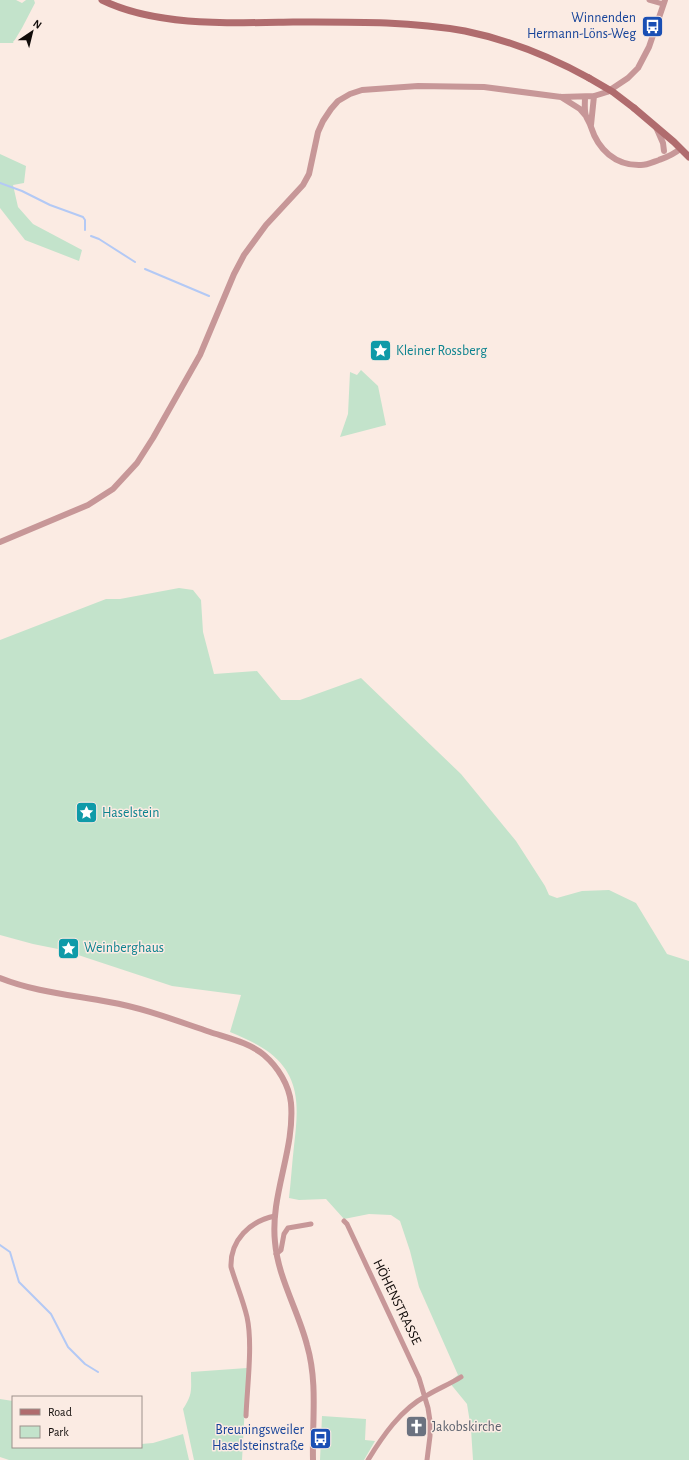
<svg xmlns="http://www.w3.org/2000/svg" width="689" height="1460" font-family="'Alegreya Sans',sans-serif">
	<rect width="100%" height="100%" fill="#fbebe3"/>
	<path fill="#c3e3cb" d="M 0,0 L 16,0 L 22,3 L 26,0 L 34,0 L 35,3 L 22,28 L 13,43 L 0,43 Z
		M 0,154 L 26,166 L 24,183 L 13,185 L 18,207 L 33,224 L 82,250 L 79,261 L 25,240 L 0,208 Z
		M 361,370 L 378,386 L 386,425 L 340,437 L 348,414 L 350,372 L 357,375 Z
		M 179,588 L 193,590 L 201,600 L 203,632 L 214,674 L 257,671 L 281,700 L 300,700 L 361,678 L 461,774 L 516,841 L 545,886 L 549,895 L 557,898 L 582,891 L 609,890 L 636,903 L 667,954 L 689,961 L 689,1460 L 473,1460 L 471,1429 L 467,1404 L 449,1382 L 458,1375 L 419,1287 L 410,1251 L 400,1221 L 391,1215 L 369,1214 L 344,1219 L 326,1199 L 299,1200 L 289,1198 C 291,1181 292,1163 294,1146 C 298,1111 302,1078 270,1053 C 258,1044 244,1038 230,1032 L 241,995 L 172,986 L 63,950 L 33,944 L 0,935 L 0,640 L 106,599 L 120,599 Z
		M 247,1368 L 242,1460 L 194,1460 L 183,1409 C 193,1394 191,1390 191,1372 Z
		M 0,1399 L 13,1401 L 13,1447 L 141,1447 L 141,1444 L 153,1443 L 183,1434 L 189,1460 L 9,1460 L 0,1457 Z
		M 322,1416 L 366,1419 L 365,1440 L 375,1441 L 364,1460 L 320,1460 Z"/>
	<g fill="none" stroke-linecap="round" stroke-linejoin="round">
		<path stroke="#b3c9f5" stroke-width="2" d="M 0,183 L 22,191 L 50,205 L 83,217 L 85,220 L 85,230
			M 91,236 L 99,239 L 135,262
			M 145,269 L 209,296
			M 0,1245 L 10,1252 L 19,1282 L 51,1314 L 68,1347 L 85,1364 L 98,1372"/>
		<path stroke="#c79798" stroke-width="5" d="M 649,0 L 663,4
			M 344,1221 L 347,1224 L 419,1378 L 428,1408 L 430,1421 L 430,1436 L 427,1460
			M 276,1254 L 281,1250 L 284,1234 L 288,1228 L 311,1224
			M 246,1416 C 247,1388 253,1344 247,1317 C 243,1300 236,1284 231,1267 C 230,1240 250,1221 275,1216
			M 368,1460 C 382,1437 401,1409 426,1396 C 437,1389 450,1384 461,1377"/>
		<path stroke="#c79798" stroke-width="6" d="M 561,97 L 580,109 L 586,116
			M 585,97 C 585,103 584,110 586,116 C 587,119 590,123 591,127 C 598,149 615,166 641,165 C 647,165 653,162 659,160 C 667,157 673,155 680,149
			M 591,125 L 594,96
			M 656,127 L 663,143 L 664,151
			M 0,542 L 88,505 L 113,489 L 137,463 L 153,438 L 200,355 L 234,274 L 244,255 L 266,225 L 303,185 L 309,174 L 318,132 L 323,121 L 331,109 L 338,101 L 350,94 L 362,90 L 418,86 L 484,87 L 561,97 L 594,96 L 607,92 L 628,78 L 638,68 L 649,47 L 665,0
			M 0,978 C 35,992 72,995 109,1002 C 144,1008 177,1021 210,1032 C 228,1038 250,1043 264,1055 C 278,1067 289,1085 291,1103 C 295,1150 270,1195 275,1242 C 278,1278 298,1310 307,1345 C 318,1383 312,1421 313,1460"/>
		<path stroke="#b06c6e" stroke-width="7" d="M 102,0 C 157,27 234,23 293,22 C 351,22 408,21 465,31 C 509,40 551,57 589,78
			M 634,108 L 674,142 L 689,157"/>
		<path stroke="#b06c6e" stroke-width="7" d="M 589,78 L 613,92 L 634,108"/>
	</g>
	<defs>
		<symbol id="bus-square" viewBox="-11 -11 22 22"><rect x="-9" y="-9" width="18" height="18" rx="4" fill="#1a4fb4" stroke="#fbebe3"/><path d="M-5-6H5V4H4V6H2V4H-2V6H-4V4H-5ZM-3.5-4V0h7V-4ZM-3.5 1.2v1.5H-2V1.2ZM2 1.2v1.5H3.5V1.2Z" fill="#fff"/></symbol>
		<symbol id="sight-square" viewBox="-11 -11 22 22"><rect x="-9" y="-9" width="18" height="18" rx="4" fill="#0f9aa8" stroke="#fbebe3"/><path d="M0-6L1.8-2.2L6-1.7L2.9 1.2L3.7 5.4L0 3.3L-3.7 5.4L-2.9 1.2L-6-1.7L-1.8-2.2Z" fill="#fff"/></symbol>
		<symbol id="church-square" viewBox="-11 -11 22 22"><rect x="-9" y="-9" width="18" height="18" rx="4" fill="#6b7280" stroke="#fbebe3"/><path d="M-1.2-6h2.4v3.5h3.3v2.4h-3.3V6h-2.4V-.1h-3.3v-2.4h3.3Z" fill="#fff"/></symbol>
	</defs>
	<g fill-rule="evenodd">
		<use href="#bus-square" x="640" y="14" width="25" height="25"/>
		<use href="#sight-square" x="368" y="338" width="25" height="25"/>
		<use href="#sight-square" x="74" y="800" width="25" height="25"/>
		<use href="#sight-square" x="56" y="936" width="25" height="25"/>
		<use href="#church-square" x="404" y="1414" width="25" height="25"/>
		<use href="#bus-square" x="308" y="1426" width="25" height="25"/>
	</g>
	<g text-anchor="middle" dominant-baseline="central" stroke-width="3" stroke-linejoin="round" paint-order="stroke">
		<g font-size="14" fill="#164399" stroke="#fbebe3" text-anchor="end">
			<text x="636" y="18">Winnenden<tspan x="636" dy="16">Hermann-Löns-Weg</tspan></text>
			<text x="304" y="1430">Breuningsweiler<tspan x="304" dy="16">Haselsteinstraße</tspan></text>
		</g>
		<g font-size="14" fill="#0d838f" stroke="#fbebe3" text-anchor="start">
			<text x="396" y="351">Kleiner Rossberg</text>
			<text x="102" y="813">Haselstein</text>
			<text x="84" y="948">Weinberghaus</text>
		</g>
		<g font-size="14" fill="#100b09" stroke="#fbebe3">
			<text transform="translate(397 1302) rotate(64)">HÖHENSTRASSE</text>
		</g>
		<g font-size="14" fill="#5b616d" stroke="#fbebe3" text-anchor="start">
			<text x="432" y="1427">Jakobskirche</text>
		</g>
	</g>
	<rect x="12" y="1396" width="130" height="52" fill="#fbebe3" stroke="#9d918c"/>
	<rect x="20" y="1409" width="20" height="6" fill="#b06c6e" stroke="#9d918c"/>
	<text x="48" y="1416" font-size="12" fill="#100b09">Road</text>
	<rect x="20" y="1426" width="20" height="12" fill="#c3e3cb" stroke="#9d918c"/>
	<text x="48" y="1436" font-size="12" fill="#100b09">Park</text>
	<g transform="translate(32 32) rotate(35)" stroke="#fbebe3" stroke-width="3" paint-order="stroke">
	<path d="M0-3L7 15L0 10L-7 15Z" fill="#100b09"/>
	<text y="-6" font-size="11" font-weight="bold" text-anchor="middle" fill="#100b09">N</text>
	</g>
</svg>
